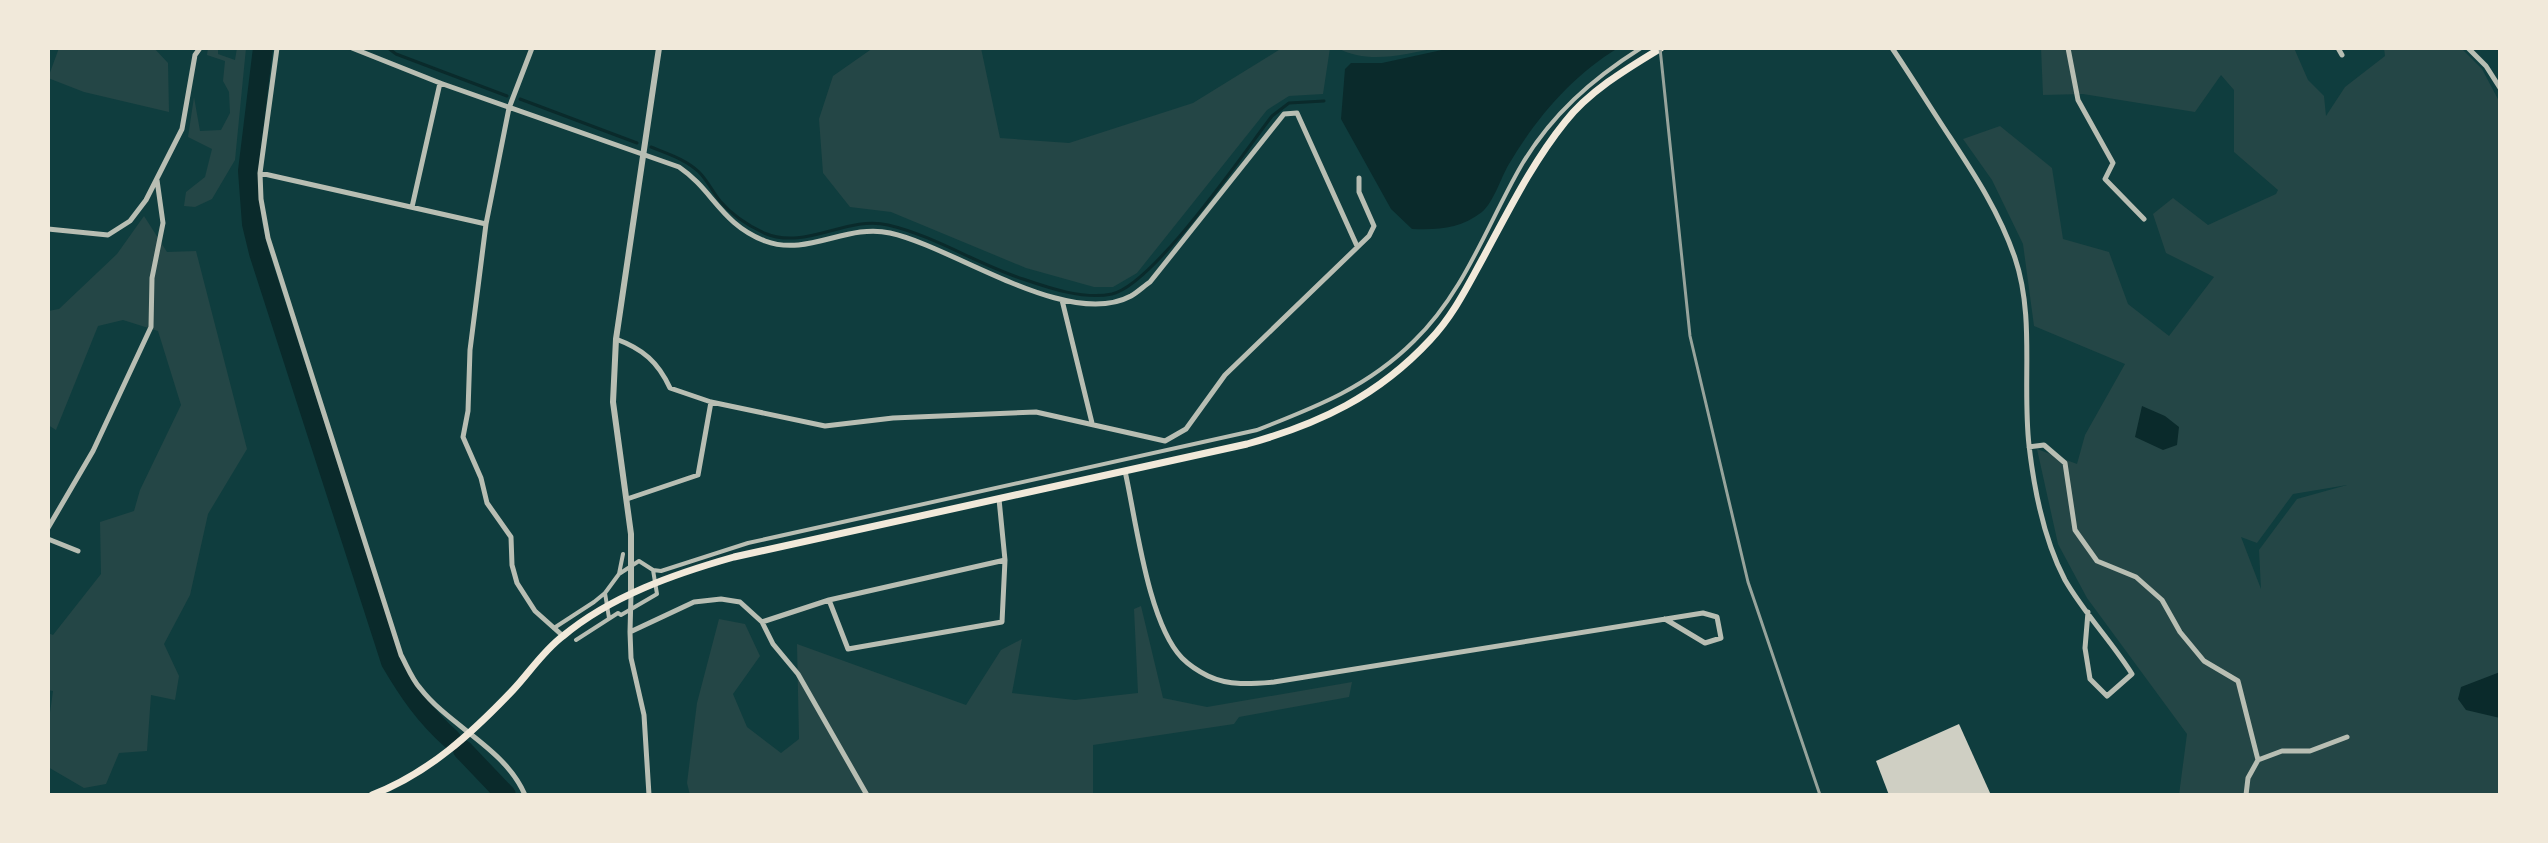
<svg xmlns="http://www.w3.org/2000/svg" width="2548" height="843" font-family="Overpass,sans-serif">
	<rect width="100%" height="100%" fill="#0f3d3e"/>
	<path fill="#244646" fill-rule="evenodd" d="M 59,48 L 154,48 L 168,63 L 169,112 L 84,92 L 48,78 Z
		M 208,48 L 218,48 L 218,54 L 235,60 L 237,48 L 246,48 L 235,160 L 212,199 L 195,207 L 184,206 L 186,192 L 205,177 L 212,149 L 188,137 L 194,97 L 200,131 L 221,130 L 230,113 L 229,92 L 223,81 L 225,61 L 207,55 Z
		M 873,48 L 981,48 L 1000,138 L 1069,143 L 1193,103 L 1282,48 L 1330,48 L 1323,94 L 1289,96 L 1267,110 L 1137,273 L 1113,287 L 1094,287 L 1026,268 L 891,212 L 850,207 L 823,173 L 819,119 L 833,76 Z
		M 1337,48 L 1437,48 C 1403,54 1370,65 1337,48 Z
		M 2041,48 L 2294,48 L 2308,80 L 2324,96 L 2326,116 L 2345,87 L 2385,56 L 2384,48 L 2461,48 L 2482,69 L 2500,103 L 2500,795 L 2179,795 L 2187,734 L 2087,598 L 2058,544 L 2037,449 L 2077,464 L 2085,435 L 2125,364 L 2034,326 L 2023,244 L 1992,180 L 1963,139 L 2000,126 L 2052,168 L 2063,239 L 2109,252 L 2128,304 L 2169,336 L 2214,277 L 2166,253 L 2153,214 L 2173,198 L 2208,225 L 2276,194 L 2278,190 L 2234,152 L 2234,90 L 2221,75 L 2195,112 L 2083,94 L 2043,95 ZM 2347,485 L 2297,499 L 2259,550 L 2261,589 L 2241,537 L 2257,543 L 2293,494 Z
		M 144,216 L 167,252 L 196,251 L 247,449 L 208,514 L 190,595 L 164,644 L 179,676 L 175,700 L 151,695 L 147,751 L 119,753 L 106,784 L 84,788 L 48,767 L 48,727 L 53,691 L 48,690 L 48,633 L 53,635 L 101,574 L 100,522 L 134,511 L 140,490 L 181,405 L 158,331 L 123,320 L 98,326 L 56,430 L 48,425 L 48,311 L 59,309 L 117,254 Z
		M 1141,606 L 1163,698 L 1207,707 L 1352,682 L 1349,697 L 1239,717 L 1234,724 L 1093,745 L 1093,795 L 690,795 L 687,783 L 697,703 L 719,619 L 745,624 L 760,656 L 733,694 L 747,727 L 781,753 L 799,739 L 797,644 L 966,705 L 1001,650 L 1022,639 L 1012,693 L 1075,700 L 1138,693 L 1134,609 Z"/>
	<path fill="#0a2a2b" d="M 1451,48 L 1618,48 C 1572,76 1537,117 1509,164 C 1501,177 1494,202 1482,212 C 1460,229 1438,230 1412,229 L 1391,209 L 1341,119 L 1345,69 L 1351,63 L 1382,63 Z
		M 2142,406 L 2165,416 L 2179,427 L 2177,445 L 2163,450 L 2135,437 Z
		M 2500,672 L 2500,718 L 2466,710 L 2458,699 L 2461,687 Z"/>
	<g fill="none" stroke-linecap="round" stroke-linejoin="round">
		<path stroke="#0a2a2b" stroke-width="3" d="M 388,48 L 396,54 L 507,96
			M 520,99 L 637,143
			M 651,147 C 668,154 685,159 699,172 C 707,180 713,192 720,201 C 732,215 747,225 764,233 C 806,251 846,215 888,225 C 935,236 977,264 1023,279 C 1049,288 1084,300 1112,294 C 1154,284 1242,155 1272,116 L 1289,103 L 1324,101"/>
		<path stroke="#0a2a2b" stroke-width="20" d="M 263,48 L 248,171 L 252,224 L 259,253 L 391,662 C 408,691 425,716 451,739
			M 463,750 L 506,795"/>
	</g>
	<path fill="#cfcfc3" d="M 1959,724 L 1991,795 L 1889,795 L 1876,761 Z"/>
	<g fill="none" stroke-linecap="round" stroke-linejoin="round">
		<path stroke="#b8beb3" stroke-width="4" d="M 653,570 L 661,571 L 748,543 L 1257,430 C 1316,407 1368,387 1414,341 C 1464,293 1487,225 1521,166 C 1551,115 1592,79 1641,48
			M 619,574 L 623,554
			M 605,593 L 609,618
			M 554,628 L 594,602 L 605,593 L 619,574 L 639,561 L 653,570 L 657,594 L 621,615 L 618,613 L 576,640"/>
		<path stroke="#b8beb3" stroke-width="5" d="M 277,48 L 260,173 L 261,199 L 268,238 L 401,655 C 407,666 412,679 420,688 C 450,727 505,748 525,795
			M 352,48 L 440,83 L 679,167 C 713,190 721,224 765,241 C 808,257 847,223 890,233 C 954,247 1068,330 1131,296 C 1138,292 1144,286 1150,282 L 1284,114 L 1297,113 L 1357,246
			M 532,48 L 509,108 L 486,224 L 470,350 L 468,411 L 463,437 L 481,478 L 487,503 L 511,537 L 512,565 L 517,583 L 535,611 L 563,636
			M 1892,48 C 1909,73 1925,99 1942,125 C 1970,168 1998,208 2015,258 C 2035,317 2022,383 2029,445 C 2034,489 2044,540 2065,580 C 2084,613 2112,642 2132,674 L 2107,696 L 2090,679 L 2085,648 L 2088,612
			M 2068,48 L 2078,100 L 2113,163 L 2105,179 L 2144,219
			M 2338,48 L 2342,55
			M 2468,48 L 2486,66 L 2500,88
			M 260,173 L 486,224
			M 412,207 L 440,83
			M 48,229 L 108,235 L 130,221 L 146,200 L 182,129 L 195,55 L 200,48
			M 1062,300 L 1092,423
			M 616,339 C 643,349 658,362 670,388 L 711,402 L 825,426 L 893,418 L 1036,412 L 1165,441 L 1186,429 L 1225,375 L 1369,236 L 1374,226 L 1359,192 L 1359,178
			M 2029,447 L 2044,445 L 2065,463 L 2075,530 L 2097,561 L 2136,577 L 2162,600 L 2180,632 L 2204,661 L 2238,681 L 2258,760 L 2248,778 L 2246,795
			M 1125,471 C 1136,520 1148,623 1182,658 C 1188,664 1200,672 1208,676 C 1229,686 1252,684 1274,682 L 1703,613 L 1717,617 L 1721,638 L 1705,643 L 1665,619
			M 627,499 L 698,475 L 711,402
			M 48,528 L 93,451 L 151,327 L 152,278 L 163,223 L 157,180
			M 48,539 L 78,551
			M 631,594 L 630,632 L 694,602 L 721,599 L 740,602 L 762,622 L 773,644 L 798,674 L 867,795
			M 829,600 L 848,649 L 1002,622 L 1005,560 L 999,499
			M 762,622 L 829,600 L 1005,560
			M 630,632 L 631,658 L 644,715 L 649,795
			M 2258,760 L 2282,751 L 2310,751 L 2347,737"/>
		<path stroke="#b8beb3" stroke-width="6" d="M 631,594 L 631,534 L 613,402 L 616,339 L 659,48"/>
		<path stroke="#f1e9da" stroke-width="7" d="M 372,795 C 429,773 472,733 513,690 C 530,672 543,651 563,636 C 611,596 674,574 734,557 L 1247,444 C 1319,424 1378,396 1430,340 C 1453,316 1467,287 1483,258 C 1508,212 1532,163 1565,122 C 1589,91 1628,68 1661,48"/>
		<path stroke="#97a49c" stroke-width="3" d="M 1660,48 L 1690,336 L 1748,582 L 1820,795"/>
	</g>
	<rect width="2548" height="843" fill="none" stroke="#f1e9da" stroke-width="100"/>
</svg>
